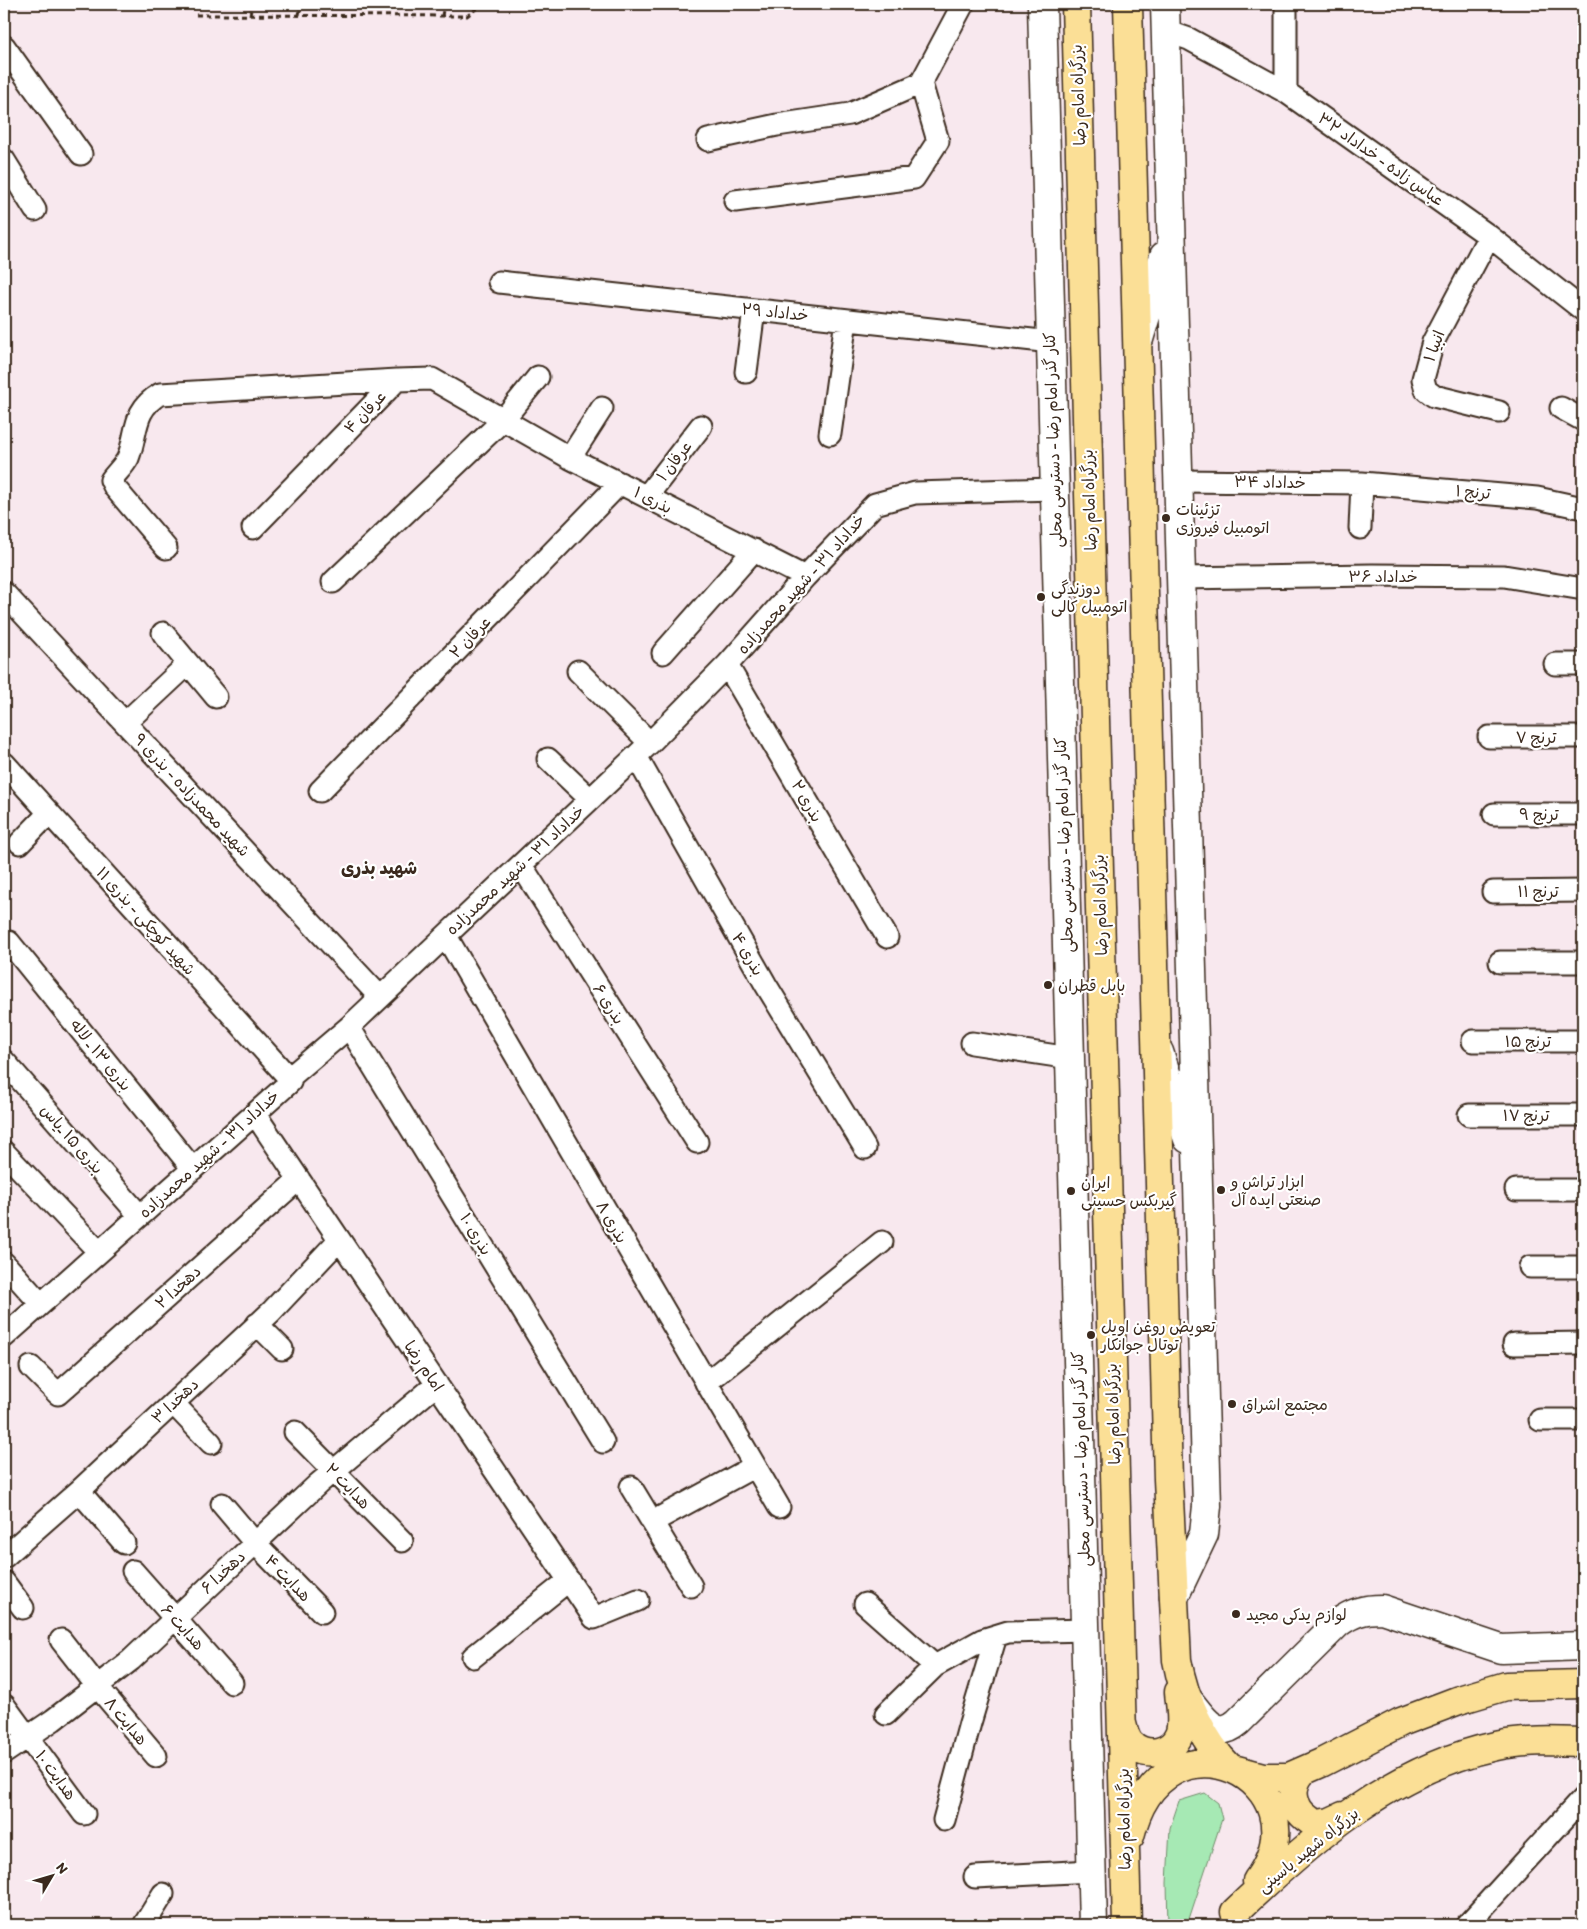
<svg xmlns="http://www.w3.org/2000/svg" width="1587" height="1929" font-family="Itim,'Playpen Sans Arabic',sans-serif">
	<rect width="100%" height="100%" fill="#f8e8ee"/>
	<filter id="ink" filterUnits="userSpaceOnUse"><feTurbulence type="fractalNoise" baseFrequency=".02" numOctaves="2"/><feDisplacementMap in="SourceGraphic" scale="10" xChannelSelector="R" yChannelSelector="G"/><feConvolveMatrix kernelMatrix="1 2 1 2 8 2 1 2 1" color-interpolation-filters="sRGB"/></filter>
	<g filter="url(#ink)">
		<path fill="#a6e9b4" stroke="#708a69" d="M 1205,1793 L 1218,1803 L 1222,1819 L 1187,1925 L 1168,1925 L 1167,1883 L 1170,1828 L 1179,1801 Z"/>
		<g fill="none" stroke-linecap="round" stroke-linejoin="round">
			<defs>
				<path id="street" d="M 1286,4 L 1286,92
					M 1166,31 L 1189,39 L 1286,92 L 1489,236 L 1583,310
					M 4,46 L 81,154
					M 708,140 L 777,125 L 850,114 L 921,83 L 963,4
					M 4,160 L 35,210
					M 735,201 L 914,178 L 938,141 L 921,83
					M 1489,236 L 1433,342 L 1423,379 L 1426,390 L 1434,396 L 1499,412
					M 499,282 L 1051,342
					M 746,372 L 754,310
					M 1561,408 L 1583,420
					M 830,434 L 846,320
					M 570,458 L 602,408
					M 1178,481 L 1362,483 L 1537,498 L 1583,508
					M 647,496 L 701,426
					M 253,528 L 397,380 L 432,379 L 570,458 L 805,577
					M 1360,528 L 1362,483
					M 166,548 L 115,488 L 111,480 C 116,473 124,466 128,458 C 138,433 132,410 160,394 L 397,380
					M 1181,578 L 1372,575 L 1504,576 L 1583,589
					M 333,582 L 502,421 L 538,377
					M 4,593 L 380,997
					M 163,633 L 216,697
					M 663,653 L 754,550
					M 1555,664 L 1583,664
					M 727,665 L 887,937
					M 578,671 L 650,743
					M 125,723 L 188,664
					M 1489,737 L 1583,737
					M 636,756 L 766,985 L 865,1148
					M 548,759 L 590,799
					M 4,763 L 289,1078
					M 320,791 L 620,483
					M 1494,814 L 1583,814
					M 20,843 L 49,813
					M 521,865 L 697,1142
					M 1493,892 L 1583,891
					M 446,936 L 779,1507
					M 9,942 L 193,1169
					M 1500,962 L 1583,962
					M 349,1027 L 603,1442
					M 1473,1041 L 1583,1041
					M 972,1043 L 1070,1058
					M 4,1061 L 140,1216
					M 255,1114 L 594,1618 L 638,1600
					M 1469,1115 L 1583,1115
					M 4,1152 L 99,1252
					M 1516,1190 L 1583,1190
					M 4,1263 L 41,1304
					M 1530,1267 L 1583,1267
					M 257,1324 L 282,1349
					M 4,1337 L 278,1093 L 290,1082 L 289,1078 L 349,1027 L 650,743 L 727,665 L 805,577 L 875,504 L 915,493 L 1054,489
					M 1514,1344 L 1583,1343
					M 31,1367 L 58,1394 L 299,1179
					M 706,1383 L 882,1242
					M 173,1403 L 211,1443
					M 1540,1420 L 1583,1420
					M 295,1432 L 402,1541
					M 631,1487 L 691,1586
					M 79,1491 L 124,1543
					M 222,1504 L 255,1543 L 322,1612
					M 652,1522 L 755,1466
					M 4,1557 L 79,1491 L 271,1312 L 339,1240
					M 133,1571 L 232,1683
					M 4,1582 L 23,1608
					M 865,1604 L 935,1666
					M 61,1640 L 97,1686 L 156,1756
					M 473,1657 L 569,1580
					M 4,1705 L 84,1814
					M 886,1714 L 935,1666 L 982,1640 L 1008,1632 L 1085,1630
					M 4,1753 L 53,1720 L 131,1660 L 318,1484 L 437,1384
					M 944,1820 L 970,1723 L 996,1636
					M 975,1877 L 1092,1871
					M 144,1925 L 163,1894
					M 1467,1925 L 1583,1798"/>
				<path id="secondary" d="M 1042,4 L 1093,1925
					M 1165,4 L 1207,1506 L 1204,1534 L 1174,1597
					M 1139,339 L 1164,256
					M 1159,1052 L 1188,1139
					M 1190,1702 C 1203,1718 1216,1741 1238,1722 L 1338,1623 C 1353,1612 1364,1609 1382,1609 L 1501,1649 L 1583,1646"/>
				<path id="highway" d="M 1076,4 L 1127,1925
					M 1128,4 L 1168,1479 L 1177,1660 C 1184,1698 1202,1741 1230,1768
					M 1122,1724 C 1124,1732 1126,1740 1132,1745 C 1147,1758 1171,1754 1179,1735 C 1184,1723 1180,1706 1179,1692
					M 1237,1770 L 1263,1777 L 1289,1777 L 1321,1763 L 1401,1722 L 1459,1700 L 1506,1686 L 1583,1684
					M 1301,1773 C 1286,1792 1295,1815 1317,1824 L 1330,1822 L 1343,1816
					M 1130,1836 C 1163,1698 1330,1781 1257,1881
					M 1235,1912 C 1309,1841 1393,1768 1496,1746 C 1524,1740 1554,1741 1583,1742"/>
			</defs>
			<use href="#street" stroke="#3b2a1e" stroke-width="25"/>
			<use href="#secondary" stroke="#3b2a1e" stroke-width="31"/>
			<use href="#highway" stroke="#3b2a1e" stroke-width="31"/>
			<path stroke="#3b2a1e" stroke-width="3" stroke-dasharray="5 4" stroke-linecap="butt" d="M 196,15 L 467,16 L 481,5 L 498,4
				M 250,15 L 252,4
				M 299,15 L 301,4
				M 442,16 L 444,4"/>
			<use href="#street" stroke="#fff" stroke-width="21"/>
			<use href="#secondary" stroke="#fff" stroke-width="28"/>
			<use href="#highway" stroke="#fbdf96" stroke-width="28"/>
		</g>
	</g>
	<g fill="#3b2a1e" stroke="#fff" stroke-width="2">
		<circle cx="1166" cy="518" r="5"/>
		<circle cx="1041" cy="597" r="5"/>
		<circle cx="1048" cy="985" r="5"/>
		<circle cx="1221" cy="1190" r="5"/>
		<circle cx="1071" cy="1191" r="5"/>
		<circle cx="1091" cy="1335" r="5"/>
		<circle cx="1232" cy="1404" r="5"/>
		<circle cx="1236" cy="1614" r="5"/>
	</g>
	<g text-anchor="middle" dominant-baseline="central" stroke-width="4.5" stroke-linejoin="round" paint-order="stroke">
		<g font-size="16" fill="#3b2a1e" stroke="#fff">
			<text transform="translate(1078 95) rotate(-92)">بزرگراه امام رضا</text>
			<text transform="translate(1381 159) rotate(35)">عباس زاده - خداداد ۳۲</text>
			<text transform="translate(775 312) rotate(6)">خداداد ۲۹</text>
			<text transform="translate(1434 346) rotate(-69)">انبیا ۱</text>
			<text transform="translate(365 412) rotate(-46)">عرفان ۴</text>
			<text transform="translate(1053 440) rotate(-92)">کنار گذر امام رضا - دسترسی محلی</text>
			<text transform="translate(674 461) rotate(-52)">عرفان ۱</text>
			<text transform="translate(1270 482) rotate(1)">خداداد ۳۴</text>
			<text transform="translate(1473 492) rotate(5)">ترنج ۱</text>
			<text transform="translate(653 500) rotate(27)">بذری ۱</text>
			<text transform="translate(1089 500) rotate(-92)">بزرگراه امام رضا</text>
			<text x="1383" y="576">خداداد ۳۶</text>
			<text transform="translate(801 584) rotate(-48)">خداداد ۳۱ - شهید محمدزاده</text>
			<text transform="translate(470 637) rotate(-46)">عرفان ۲</text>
			<text x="1536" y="737">ترنج ۷</text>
			<text transform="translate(192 795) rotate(47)">شهید محمدزاده - بذری ۹</text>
			<text transform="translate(807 801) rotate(60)">بذری ۲</text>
			<text x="1539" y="814">ترنج ۹</text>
			<text transform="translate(1064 845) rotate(-92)">کنار گذر امام رضا - دسترسی محلی</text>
			<text transform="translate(515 870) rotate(-43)">خداداد ۳۱ - شهید محمدزاده</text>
			<text x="1538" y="891">ترنج ۱۱</text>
			<text transform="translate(1100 905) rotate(-92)">بزرگراه امام رضا</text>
			<text transform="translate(146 921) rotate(48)">شهید کوچکی - بذری ۱۱</text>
			<text transform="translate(748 954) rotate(60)">بذری ۴</text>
			<text transform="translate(609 1004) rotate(58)">بذری ۶</text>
			<text x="1528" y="1041">ترنج ۱۵</text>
			<text transform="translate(101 1055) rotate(51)">بذری ۱۳ ـ لاله</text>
			<text x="1526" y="1115">ترنج ۱۷</text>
			<text transform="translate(72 1139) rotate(49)">بذری ۱۵ ـ‌یاس</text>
			<text transform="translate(209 1154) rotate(-42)">خداداد ۳۱ - شهید محمدزاده</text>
			<text transform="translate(612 1222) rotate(60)">بذری ۸</text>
			<text transform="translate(476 1234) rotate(59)">بذری ۱۰</text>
			<text transform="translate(178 1287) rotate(-42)">دهخدا ۲</text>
			<text transform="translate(424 1366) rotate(56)">امام رضا</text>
			<text transform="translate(175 1401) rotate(-43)">دهخدا ۳</text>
			<text transform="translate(1113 1414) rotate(-92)">بزرگراه امام رضا</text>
			<text transform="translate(1081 1459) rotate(-92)">کنار گذر امام رضا - دسترسی محلی</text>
			<text transform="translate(348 1486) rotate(46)">هدایت ۲</text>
			<text transform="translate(223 1572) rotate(-43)">دهخدا ۶</text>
			<text transform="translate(288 1578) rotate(46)">هدایت ۴</text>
			<text transform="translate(183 1627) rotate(48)">هدایت ۶</text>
			<text transform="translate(126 1721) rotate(50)">هدایت ۸</text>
			<text transform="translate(56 1775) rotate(54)">هدایت ۱۰</text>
			<text transform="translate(1124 1819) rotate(-91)">بزرگراه امام رضا</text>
			<text transform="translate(1308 1850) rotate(-39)">بزرگراه شهید یاسینی</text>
		</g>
		<g font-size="16" fill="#3b2a1e" stroke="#fff" text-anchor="start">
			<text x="1176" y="509">تزئینات<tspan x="1176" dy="18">اتومبیل فیروزی</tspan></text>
			<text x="1051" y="588">دوزندگی<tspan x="1051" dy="18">اتومبیل کالی</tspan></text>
			<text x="1058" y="985">بابل قطران</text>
			<text x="1231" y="1181">ابزار تراش و<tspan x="1231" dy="18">صنعتی ایده آل</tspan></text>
			<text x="1081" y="1182">ایران<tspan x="1081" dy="18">گیربکس حسینی</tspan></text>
			<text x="1101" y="1326">تعویض روغن اویل<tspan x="1101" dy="18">توتال جوانکار</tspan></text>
			<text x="1242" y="1404">مجتمع اشراق</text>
			<text x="1246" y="1614">لوازم یدکی مجید</text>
		</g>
		<g font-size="18" font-weight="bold" fill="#3b2a1e" stroke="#fff">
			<text x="379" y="868">شهید بذری</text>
		</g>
	</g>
	<rect width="1587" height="1929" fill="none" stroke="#fff" stroke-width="20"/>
	<rect x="10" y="10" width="1567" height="1909" fill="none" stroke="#3b2a1e" stroke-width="2" filter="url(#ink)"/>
	<g transform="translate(52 1876) rotate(52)" stroke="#ffffff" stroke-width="4" paint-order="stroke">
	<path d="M0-4L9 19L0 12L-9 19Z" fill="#3b2a1e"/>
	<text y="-8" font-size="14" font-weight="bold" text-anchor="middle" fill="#3b2a1e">N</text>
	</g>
</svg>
